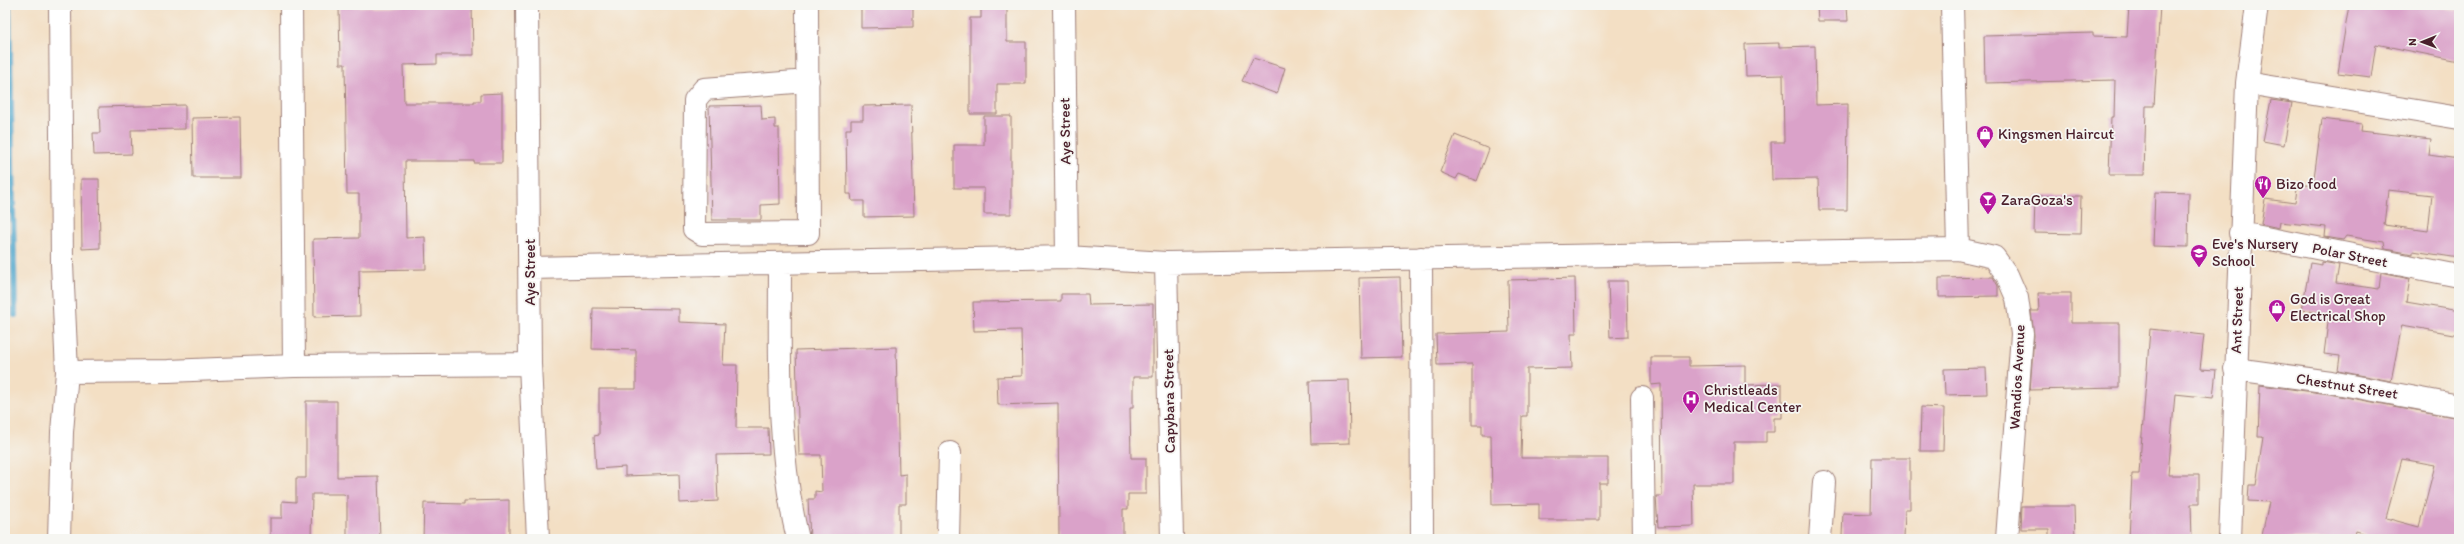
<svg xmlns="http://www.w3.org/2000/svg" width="2464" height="544" font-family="Itim,sans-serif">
	<rect width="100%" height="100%" fill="#f6f6f2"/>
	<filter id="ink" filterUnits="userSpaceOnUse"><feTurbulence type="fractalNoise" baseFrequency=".025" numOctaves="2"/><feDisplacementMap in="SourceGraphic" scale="8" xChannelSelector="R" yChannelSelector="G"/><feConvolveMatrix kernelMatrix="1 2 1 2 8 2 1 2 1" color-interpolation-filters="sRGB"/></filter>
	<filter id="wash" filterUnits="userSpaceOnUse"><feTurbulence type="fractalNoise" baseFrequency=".012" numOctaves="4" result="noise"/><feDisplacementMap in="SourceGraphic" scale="16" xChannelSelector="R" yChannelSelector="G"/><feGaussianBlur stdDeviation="0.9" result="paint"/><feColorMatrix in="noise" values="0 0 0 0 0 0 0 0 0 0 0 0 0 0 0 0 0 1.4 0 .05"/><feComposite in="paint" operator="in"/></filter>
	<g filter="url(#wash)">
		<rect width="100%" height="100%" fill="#f3dfc4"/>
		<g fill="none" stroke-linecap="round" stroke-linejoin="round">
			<path stroke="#4ea5cb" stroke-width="6" d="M 9,5 L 15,315"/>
		</g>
		<g id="blocks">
			<path fill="#daa2c9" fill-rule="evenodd" d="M 472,5 L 473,55 L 437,55 L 437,64 L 403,65 L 404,103 L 474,103 L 474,101 L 481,101 L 481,94 L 502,93 L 502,163 L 474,163 L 474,161 L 405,161 L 406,238 L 425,237 L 426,269 L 359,270 L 360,316 L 314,317 L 313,239 L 359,238 L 359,194 L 347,194 L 345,64 L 340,64 L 339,7 Z
				M 861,5 L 913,5 L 913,27 L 861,28 Z
				M 981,5 L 1007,5 L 1007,42 L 1026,42 L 1026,84 L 997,84 L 997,114 L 970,114 L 970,18 L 981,18 Z
				M 1817,5 L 1847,5 L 1848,21 L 1818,21 Z
				M 2129,5 L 2160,5 L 2154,106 L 2146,106 L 2144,175 L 2109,175 L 2111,117 L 2114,117 L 2115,80 L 1985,83 L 1984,36 L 2093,33 L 2093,36 L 2127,37 Z
				M 2349,5 L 2429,5 L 2459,9 L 2459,61 L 2376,44 L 2371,77 L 2338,73 Z
				M 1779,43 L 1779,47 L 1815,46 L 1816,105 L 1848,104 L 1847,210 L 1819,210 L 1818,179 L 1772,180 L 1771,142 L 1784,142 L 1783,75 L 1746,76 L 1745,44 Z
				M 1253,58 L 1285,68 L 1277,94 L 1242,81 Z
				M 2271,100 L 2292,103 L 2284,145 L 2263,141 Z
				M 185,105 L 185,129 L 131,130 L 132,154 L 94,155 L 93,133 L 100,133 L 99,107 Z
				M 761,105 L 762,120 L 775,119 L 775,128 L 779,128 L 780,204 L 761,205 L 761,220 L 712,220 L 709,106 Z
				M 911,105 L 914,216 L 864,217 L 864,201 L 852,201 L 851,194 L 847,194 L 846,129 L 851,129 L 851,120 L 863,120 L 863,106 Z
				M 984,116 L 1011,116 L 1011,214 L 984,214 L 984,188 L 954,188 L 954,145 L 984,145 Z
				M 240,117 L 241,178 L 193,178 L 192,118 Z
				M 2322,119 L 2362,124 L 2361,131 L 2431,139 L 2429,155 L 2459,159 L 2459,258 L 2413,251 L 2413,254 L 2385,249 L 2384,242 L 2346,236 L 2343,240 L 2325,237 L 2326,227 L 2280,222 L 2279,228 L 2261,224 L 2265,199 L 2295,203 L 2298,183 L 2313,185 ZM 2388,190 L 2432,195 L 2428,231 L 2384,225 Z
				M 1455,135 L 1489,149 L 1477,181 L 1459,174 L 1456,179 L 1440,172 Z
				M 81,179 L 99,179 L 100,248 L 82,249 Z
				M 2155,192 L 2189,193 L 2188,247 L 2153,246 Z
				M 2035,196 L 2081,196 L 2080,234 L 2034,233 Z
				M 2322,262 L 2339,265 L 2336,283 L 2379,289 L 2381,273 L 2410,279 L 2406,302 L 2459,311 L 2459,335 L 2402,325 L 2391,381 L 2338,371 L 2340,356 L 2324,354 L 2329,314 L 2302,310 L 2310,263 L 2322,265 Z
				M 1400,277 L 1402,357 L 1361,358 L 1359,278 Z
				M 1993,277 L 1998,286 L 1998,296 L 1939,297 L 1939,278 Z
				M 1575,278 L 1576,334 L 1571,334 L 1572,368 L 1527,369 L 1527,416 L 1522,416 L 1521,458 L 1608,458 L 1608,483 L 1599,483 L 1599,520 L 1539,520 L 1539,504 L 1492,505 L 1491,435 L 1482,435 L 1482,425 L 1472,425 L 1472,364 L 1437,365 L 1436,334 L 1509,332 L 1508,280 Z
				M 1608,281 L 1627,281 L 1628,337 L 1610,338 Z
				M 2038,293 L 2071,293 L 2071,323 L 2119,323 L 2119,388 L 2030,390 L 2034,335 L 2031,311 L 2039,311 Z
				M 1061,294 L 1088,294 L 1089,305 L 1153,304 L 1153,377 L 1133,377 L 1133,408 L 1130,408 L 1131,458 L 1146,458 L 1146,494 L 1128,494 L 1128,509 L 1123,509 L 1123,539 L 1059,539 L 1058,403 L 998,405 L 997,377 L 1022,376 L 1021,330 L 974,331 L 973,302 L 1061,301 Z
				M 593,308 L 679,309 L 679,322 L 725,324 L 723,365 L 737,365 L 736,428 L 768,428 L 769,454 L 716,455 L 718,501 L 680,503 L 679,474 L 625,476 L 625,467 L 596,469 L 594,436 L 599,435 L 599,389 L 636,389 L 636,350 L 592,349 Z
				M 2150,329 L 2204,335 L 2200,369 L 2216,370 L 2213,398 L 2175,394 L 2168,475 L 2199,475 L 2199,504 L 2191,504 L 2192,539 L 2129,539 L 2132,474 L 2139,474 Z
				M 896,347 L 899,475 L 906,474 L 906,504 L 899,504 L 899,539 L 810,539 L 808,499 L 815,499 L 815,491 L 822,492 L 821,455 L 799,455 L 796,350 Z
				M 1651,357 L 1689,357 L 1689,366 L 1745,365 L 1745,385 L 1782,384 L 1782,418 L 1774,418 L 1774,432 L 1766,432 L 1766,442 L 1734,442 L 1734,484 L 1693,484 L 1694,526 L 1658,527 L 1656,496 L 1662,496 L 1661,384 L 1651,385 Z
				M 1986,368 L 1987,394 L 1945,395 L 1944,369 Z
				M 1349,380 L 1350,443 L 1311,444 L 1309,381 Z
				M 2260,385 L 2329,394 L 2459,418 L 2459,539 L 2385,539 L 2355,531 L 2353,539 L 2261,539 L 2269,502 L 2248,501 L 2249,485 L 2256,485 L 2263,437 L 2258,437 ZM 2402,459 L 2435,465 L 2419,527 L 2386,518 Z
				M 306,401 L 337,401 L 337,477 L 378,476 L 380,539 L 347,539 L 347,495 L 343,494 L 312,494 L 311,539 L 270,539 L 270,518 L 282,518 L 282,501 L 296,502 L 296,478 L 306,478 Z
				M 1921,407 L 1944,408 L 1943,451 L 1920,451 Z
				M 1872,458 L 1910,458 L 1910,509 L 1905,509 L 1904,539 L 1842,536 L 1843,513 L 1871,514 Z
				M 509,500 L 509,539 L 423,539 L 424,503 L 464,504 L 464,501 Z
				M 2022,506 L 2074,506 L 2075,539 L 2049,539 L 2049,529 L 2021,529 Z"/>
		</g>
	</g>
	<g filter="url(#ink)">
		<use href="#blocks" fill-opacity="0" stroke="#9e7f78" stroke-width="1"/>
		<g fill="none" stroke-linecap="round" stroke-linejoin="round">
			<defs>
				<path id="minor" d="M 291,5 L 294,366
					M 527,5 L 530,364 L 538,539
					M 807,5 L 808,233 L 702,234 L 694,229 L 695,100 L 704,89 L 808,81
					M 1064,5 L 1067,257
					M 2247,83 L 2459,118
					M 2240,233 L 2459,276
					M 1958,249 L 1994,257 L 2007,275 L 2017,298 L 2022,334 L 2007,539
					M 1421,258 L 1422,539
					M 780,263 C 780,355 776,449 798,539
					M 1166,263 L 1172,539
					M 530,268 L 1067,257 L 1166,263 L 1958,249 L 1952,5
					M 2235,369 L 2331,382 L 2459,406
					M 67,372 L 168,371 L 294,366 L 530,364
					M 1642,398 L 1644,539
					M 59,539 L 62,432 L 67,372 L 62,264 L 60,5
					M 948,539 L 950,453
					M 1820,539 L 1824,482
					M 2230,539 L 2247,83 L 2257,5"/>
			</defs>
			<use href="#minor" stroke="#9e7f78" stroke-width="24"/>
			<use href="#minor" stroke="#fff" stroke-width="22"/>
		</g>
	</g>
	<defs>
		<symbol id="shop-pin" viewBox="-11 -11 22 30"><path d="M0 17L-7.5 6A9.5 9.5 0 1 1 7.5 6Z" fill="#b5179e" stroke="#f6f6f2"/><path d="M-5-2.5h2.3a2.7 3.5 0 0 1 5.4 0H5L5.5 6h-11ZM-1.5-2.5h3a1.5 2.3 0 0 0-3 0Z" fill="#fff"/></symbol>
		<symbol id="restaurant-pin" viewBox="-11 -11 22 30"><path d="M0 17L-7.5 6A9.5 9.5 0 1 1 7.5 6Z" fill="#b5179e" stroke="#f6f6f2"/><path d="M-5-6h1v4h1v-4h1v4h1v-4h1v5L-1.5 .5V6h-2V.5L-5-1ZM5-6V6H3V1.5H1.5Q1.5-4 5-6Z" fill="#fff"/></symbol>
		<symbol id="bar-pin" viewBox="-11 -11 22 30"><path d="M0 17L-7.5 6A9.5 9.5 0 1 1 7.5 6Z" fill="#b5179e" stroke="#f6f6f2"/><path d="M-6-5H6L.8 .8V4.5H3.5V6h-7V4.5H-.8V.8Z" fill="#fff"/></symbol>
		<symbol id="school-pin" viewBox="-11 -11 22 30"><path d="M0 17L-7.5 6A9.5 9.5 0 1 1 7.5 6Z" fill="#b5179e" stroke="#f6f6f2"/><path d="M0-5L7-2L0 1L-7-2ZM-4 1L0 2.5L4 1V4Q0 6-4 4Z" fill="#fff"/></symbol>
		<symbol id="hospital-pin" viewBox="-11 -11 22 30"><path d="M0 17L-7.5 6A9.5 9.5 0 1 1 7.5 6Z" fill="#b5179e" stroke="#f6f6f2"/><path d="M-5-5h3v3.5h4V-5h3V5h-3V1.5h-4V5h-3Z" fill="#fff"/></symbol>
	</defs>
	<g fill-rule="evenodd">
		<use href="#shop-pin" x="1975" y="124" width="20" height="27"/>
		<use href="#restaurant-pin" x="2253" y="174" width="20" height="27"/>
		<use href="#bar-pin" x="1978" y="190" width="20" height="27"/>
		<use href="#school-pin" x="2189" y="243" width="20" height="27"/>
		<use href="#shop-pin" x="2267" y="298" width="20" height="27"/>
		<use href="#hospital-pin" x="1681" y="389" width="20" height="27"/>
	</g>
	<g text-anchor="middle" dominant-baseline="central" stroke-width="3.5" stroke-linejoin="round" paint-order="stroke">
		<g font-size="15" fill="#4a1f2b" stroke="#f6f6f2">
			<text transform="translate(1065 131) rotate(-91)">Aye Street</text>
			<text transform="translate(2350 255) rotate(11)">Polar Street</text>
			<text transform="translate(530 272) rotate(-90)">Aye Street</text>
			<text transform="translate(2237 320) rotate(-88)">Ant Street</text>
			<text transform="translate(2017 377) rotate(-87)">Wandios Avenue</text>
			<text transform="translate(2347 386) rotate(9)">Chestnut Street</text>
			<text transform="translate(1169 401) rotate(-91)">Capybara Street</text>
		</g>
		<g font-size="15" fill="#4a1f2b" stroke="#f6f6f2" text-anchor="start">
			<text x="1998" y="134">Kingsmen Haircut</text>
			<text x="2276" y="184">Bizo food</text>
			<text x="2001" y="200">ZaraGoza's</text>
			<text x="2212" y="244">Eve's Nursery<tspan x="2212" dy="17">School</tspan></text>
			<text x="2290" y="299">God is Great<tspan x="2290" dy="17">Electrical Shop</tspan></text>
			<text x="1704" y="390">Christleads<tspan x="1704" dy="17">Medical Center</tspan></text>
		</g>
	</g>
	<rect width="2464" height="544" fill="none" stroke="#f6f6f2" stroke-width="20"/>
	<g transform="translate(2422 42) rotate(269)" stroke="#f6f6f2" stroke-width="3" paint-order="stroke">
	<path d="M0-3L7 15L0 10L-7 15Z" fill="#4a1f2b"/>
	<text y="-6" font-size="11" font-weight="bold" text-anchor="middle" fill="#4a1f2b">N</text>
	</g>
</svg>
